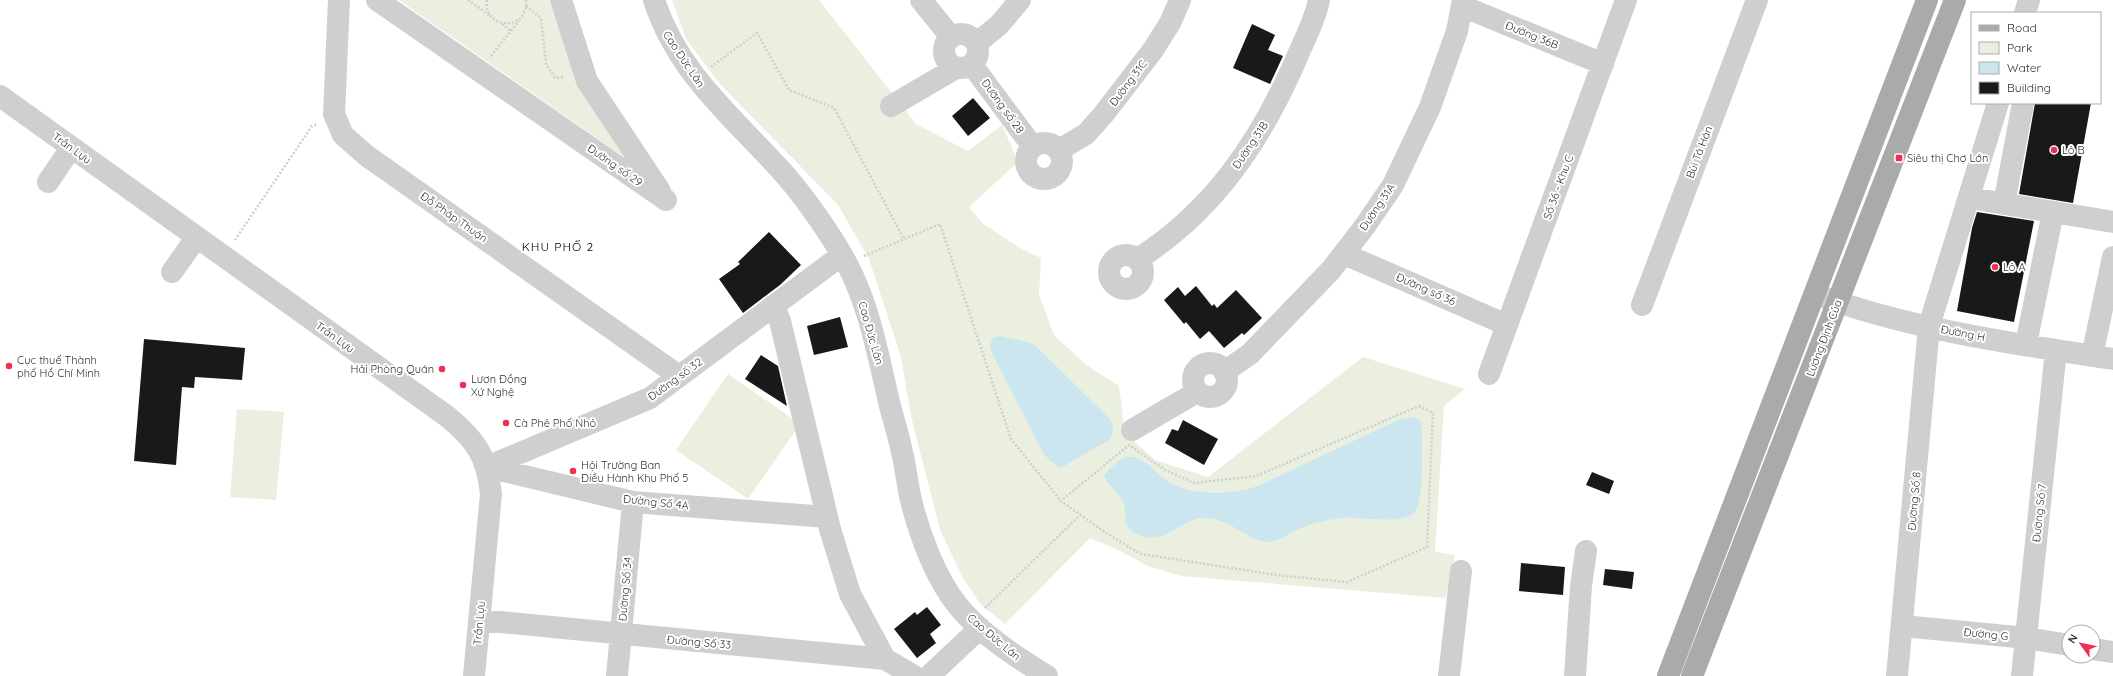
<svg xmlns="http://www.w3.org/2000/svg" width="2113" height="676" font-family="Quicksand,sans-serif">
	<rect width="100%" height="100%" fill="#fff"/>
	<path fill="#eaefe0" d="M 399,0 L 549,0 L 581,91 L 631,162 Z
		M 672,0 L 819,0 L 916,124 L 968,151 L 1002,125 L 1018,162 L 969,207 L 983,224 L 1022,249 L 1041,258 L 1039,295 L 1054,335 L 1085,364 L 1119,386 L 1125,433 L 1155,460 L 1208,477 L 1363,357 L 1465,389 L 1444,406 L 1435,552 L 1455,555 L 1446,598 L 1181,576 L 1148,566 L 1116,549 L 1090,538 L 1005,624 L 981,605 L 963,578 L 940,530 L 911,416 L 901,357 L 869,259 L 838,205 L 721,85 L 686,39 Z
		M 728,374 L 800,424 L 748,499 L 676,450 Z
		M 237,409 L 284,412 L 276,500 L 230,497 Z"/>
	<path fill="#cce6ef" d="M 1000,336 L 1031,343 L 1039,349 L 1109,418 C 1114,427 1115,432 1109,440 L 1064,466 L 1059,467 L 1049,460 L 1042,451 L 992,353 L 990,345 L 993,338 Z
		M 1413,417 L 1420,420 L 1422,428 C 1422,446 1424,500 1415,512 C 1402,526 1360,516 1341,518 C 1329,520 1317,522 1306,526 C 1294,530 1280,542 1267,542 C 1249,541 1229,518 1205,518 C 1181,518 1166,546 1140,535 C 1136,533 1130,531 1128,527 C 1123,519 1127,508 1122,500 C 1118,491 1108,486 1104,476 C 1137,432 1149,476 1179,487 C 1204,496 1234,494 1258,486 L 1400,419 Z"/>
	<path fill="#191919" d="M 1252,24 L 1275,35 L 1268,50 L 1283,56 L 1270,84 L 1233,68 Z
		M 973,98 L 990,118 L 968,136 L 952,116 Z
		M 2035,103 L 2091,103 L 2073,203 L 2019,194 Z
		M 1977,212 L 2034,221 L 2014,322 L 1957,311 L 1972,228 Z
		M 769,232 L 801,265 L 780,285 L 743,313 L 719,279 L 740,264 L 738,262 Z
		M 1196,286 L 1212,306 L 1214,304 L 1217,308 L 1236,290 L 1262,318 L 1244,335 L 1242,333 L 1224,348 L 1209,331 L 1200,339 L 1186,322 L 1184,324 L 1164,300 L 1178,287 L 1185,296 Z
		M 840,317 L 848,347 L 814,355 L 807,326 Z
		M 144,339 L 245,348 L 242,380 L 195,377 L 194,388 L 182,387 L 176,465 L 134,461 Z
		M 761,355 L 778,366 L 787,406 L 745,379 Z
		M 1183,420 L 1218,439 L 1204,465 L 1165,443 L 1172,429 L 1178,431 Z
		M 1592,472 L 1614,481 L 1609,494 L 1586,485 Z
		M 1521,563 L 1565,567 L 1563,595 L 1519,591 Z
		M 1605,569 L 1634,572 L 1632,589 L 1603,585 Z
		M 927,607 L 941,625 L 930,634 L 936,643 L 917,658 L 894,629 L 915,612 L 917,615 Z"/>
	<g fill="none" stroke-linecap="round" stroke-linejoin="round">
		<path stroke="#cfcfcf" stroke-width="2.5" stroke-dasharray="2 2" stroke-linecap="butt" d="M 468,0 L 489,15
			M 487,0 C 482,29 529,33 526,0
			M 526,6 L 541,18 L 546,64 L 555,78 L 565,77
			M 502,24 L 511,31
			M 491,56 L 519,21
			M 711,67 L 757,33 L 789,90 L 834,108 L 904,239
			M 235,240 L 312,126 L 317,124
			M 864,256 L 940,224 L 1011,439 L 1061,501
			M 1419,406 L 1433,413 L 1427,547 L 1347,582 L 1276,575 L 1141,554 L 1106,533 L 1061,501 L 1129,445 L 1165,470 L 1194,483 L 1256,476 Z
			M 985,608 L 1080,515"/>
		<path stroke="#cfcfcf" stroke-width="22" d="M 339,0 L 334,114 L 343,135 L 367,156 L 679,376
			M 377,0 L 666,200
			M 561,0 L 587,81 L 660,191
			M 654,0 C 677,71 729,114 778,167 C 799,189 827,229 842,255 C 867,297 876,346 887,393 C 891,413 898,432 902,452 C 906,468 907,484 911,500 C 919,534 936,579 958,606 C 981,634 1016,657 1047,676
			M 921,0 L 951,37
			M 1462,6 L 1603,64
			M 2025,13 L 2029,0
			M944 51a17 17 0 1 1 34 0a17 17 0 1 1-34 0Z
			M 977,43 L 999,25 L 1020,0
			M 972,65 L 1033,147
			M 0,96 L 448,417 C 477,441 487,457 491,494 L 474,676
			M 891,106 L 956,68
			M1026 161a18 18 0 1 1 36 0a18 18 0 1 1-36 0Z
			M 1059,150 L 1086,134 L 1103,115 L 1153,50 L 1170,23 L 1180,0
			M 48,182 L 71,148
			M 1970,198 L 2113,222
			M 2004,204 L 2023,103
			M 1344,254 L 1507,325
			M1109 272a17 17 0 1 1 34 0a17 17 0 1 1-34 0Z
			M 1138,259 C 1214,210 1259,143 1295,62 C 1303,42 1315,21 1319,0
			M 172,272 L 196,238
			M 1815,294 C 1908,329 2016,344 2113,359
			M 1642,305 L 1757,0
			M 773,306 L 780,321 L 830,529 L 850,594 L 885,659
			M 2026,344 L 2053,212
			M 2092,356 L 2113,257
			M1193 380a17 17 0 1 1 34 0a17 17 0 1 1-34 0Z
			M 1224,372 L 1250,354 L 1331,270 L 1365,226 L 1393,185 L 1430,107 L 1457,31 L 1463,0
			M 1489,374 L 1626,0
			M 1132,430 L 1197,392
			M 487,467 L 650,398 L 842,255
			M 487,467 L 633,502 L 827,517
			M 479,620 L 885,659 L 914,676
			M 1903,626 L 2027,638 L 2069,645
			M 2093,649 L 2113,652
			M 617,676 L 633,502
			M 929,676 L 980,628
			M 1449,676 L 1461,571
			M 1575,676 L 1581,586 L 1586,551
			M 1897,676 L 1929,326 L 1998,103
			M 2022,676 L 2056,350"/>
		<path stroke="#aaa" stroke-width="22" d="M 1668,676 L 1927,0
			M 1692,676 L 1955,0"/>
	</g>
	<g fill="#f02d54" stroke="#fff" stroke-width="1.5">
		<circle cx="2054" cy="150" r="4"/>
		<rect x="1895" y="154" width="8" height="8" rx="2"/>
		<circle cx="1995" cy="267" r="4"/>
		<circle cx="9" cy="366" r="4"/>
		<circle cx="442" cy="369" r="4"/>
		<circle cx="463" cy="385" r="4"/>
		<circle cx="506" cy="423" r="4"/>
		<circle cx="573" cy="471" r="4"/>
	</g>
	<g text-anchor="middle" dominant-baseline="central" stroke-width="4" stroke-linejoin="round" paint-order="stroke">
		<g font-size="11" fill="#323232" stroke="#fff">
			<text transform="translate(1532 35) rotate(22)">Đường 36B</text>
			<text transform="translate(684 59) rotate(56)">Cao Đức Lân</text>
			<text transform="translate(1128 83) rotate(-53)">Đường 31C</text>
			<text transform="translate(1003 106) rotate(54)">Đường số 28</text>
			<text transform="translate(1250 145) rotate(-56)">Đường 31B</text>
			<text transform="translate(72 148) rotate(36)">Trần Lựu</text>
			<text transform="translate(1699 152) rotate(-69)">Bùi Tá Hán</text>
			<text transform="translate(615 165) rotate(35)">Đường số 29</text>
			<text transform="translate(1558 187) rotate(-70)">Số 36 - Khu C</text>
			<text transform="translate(1377 207) rotate(-56)">Đường 31A</text>
			<text transform="translate(454 217) rotate(35)">Đỗ Pháp Thuận</text>
			<text transform="translate(1426 289) rotate(24)">Đường số 36</text>
			<text transform="translate(871 333) rotate(74)">Cao Đức Lân</text>
			<text transform="translate(1963 333) rotate(11)">Đường H</text>
			<text transform="translate(335 337) rotate(36)">Trần Lựu</text>
			<text transform="translate(1824 338) rotate(-69)">Lương Định Của</text>
			<text transform="translate(675 379) rotate(-36)">Đường số 32</text>
			<text transform="translate(1914 501) rotate(-85)">Đường Số 8</text>
			<text transform="translate(656 502) rotate(6)">Đường Số 4A</text>
			<text transform="translate(2039 513) rotate(-84)">Đường Số 7</text>
			<text transform="translate(625 589) rotate(-85)">Đường Số 34</text>
			<text transform="translate(479 623) rotate(-85)">Trần Lựu</text>
			<text transform="translate(1986 634) rotate(6)">Đường G</text>
			<text transform="translate(994 637) rotate(40)">Cao Đức Lân</text>
			<text transform="translate(699 642) rotate(5)">Đường Số 33</text>
		</g>
		<g font-size="11" fill="#323232" stroke="#fff" text-anchor="start">
			<text x="2062" y="150">Lô B</text>
			<text x="1907" y="158">Siêu thị Chợ Lớn</text>
			<text x="2003" y="267">Lô A</text>
			<text x="17" y="360">Cục thuế Thành<tspan x="17" dy="13">phố Hồ Chí Minh</tspan></text>
			<text x="434" y="369" text-anchor="end">Hải Phòng Quán</text>
			<text x="471" y="379">Lươn Đồng<tspan x="471" dy="13">Xứ Nghệ</tspan></text>
			<text x="514" y="423">Cà Phê Phố Nhỏ</text>
			<text x="581" y="465">Hội Trường Ban<tspan x="581" dy="13">Điều Hành Khu Phố 5</tspan></text>
		</g>
		<g font-size="12" letter-spacing="1" fill="#000" stroke="#fff">
			<text x="558" y="246">KHU PHỐ 2</text>
		</g>
	</g>
	<rect x="1971" y="12" width="130" height="92" fill="#ffffff" stroke="#adadad"/>
	<rect x="1979" y="25" width="20" height="6" fill="#aaaaaa" stroke="#adadad"/>
	<text x="2007" y="32" font-size="12" fill="#323232">Road</text>
	<rect x="1979" y="42" width="20" height="12" fill="#eaefe0" stroke="#adadad"/>
	<text x="2007" y="52" font-size="12" fill="#323232">Park</text>
	<rect x="1979" y="62" width="20" height="12" fill="#cce6ef" stroke="#adadad"/>
	<text x="2007" y="72" font-size="12" fill="#323232">Water</text>
	<rect x="1979" y="82" width="20" height="12" fill="#191919" stroke="#adadad"/>
	<text x="2007" y="92" font-size="12" fill="#323232">Building</text>
	<g transform="translate(2081 644) rotate(303)"><circle r="19" fill="#ffffff" stroke="#adadad"/>
	<path d="M0-3L7 15L0 10L-7 15Z" fill="#f02d54"/>
	<text y="-6" font-size="11" font-weight="bold" text-anchor="middle" fill="#323232">N</text>
	</g>
</svg>
